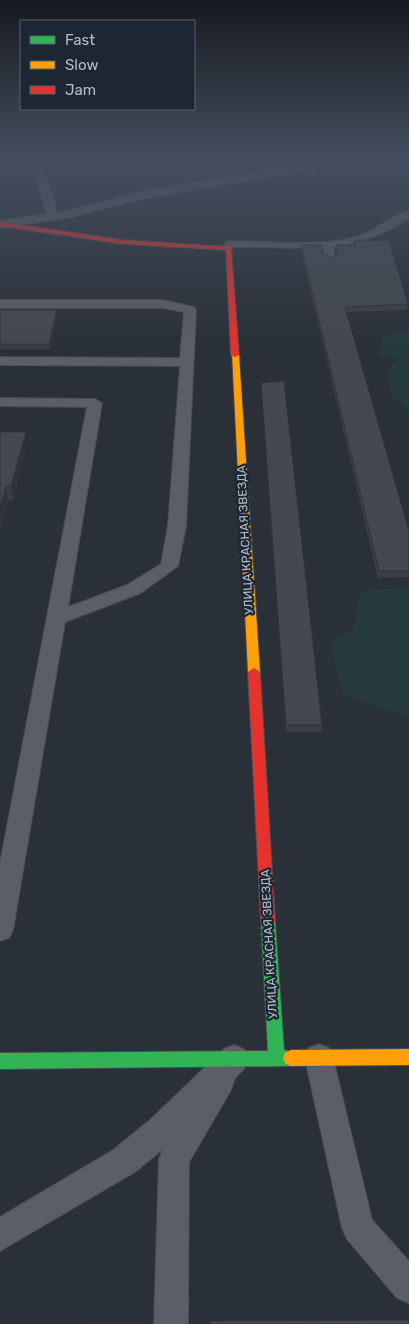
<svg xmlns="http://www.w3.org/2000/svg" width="409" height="1324" font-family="Rubik,sans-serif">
	<rect width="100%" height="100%" fill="#2a3038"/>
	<path fill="#273a3e" d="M 0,159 L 115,159 L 120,169 L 23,175 L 20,169 L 0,170 Z
		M 409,329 L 409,411 L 391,394 L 387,372 L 397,359 L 379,354 L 383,336 Z
		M 409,587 L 409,717 L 343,695 L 330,643 L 354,628 L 360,591 Z"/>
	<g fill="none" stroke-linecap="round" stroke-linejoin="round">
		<defs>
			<path id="lane" d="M 31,159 L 40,159 L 55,202 L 56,218 L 52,219 L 47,216 Z
				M 409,210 L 409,218 C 385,234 362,243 333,247 L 336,258 L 330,261 L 324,258 L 322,248 L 235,247 L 229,251 L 223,248 L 226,242 L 230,241 C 271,241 318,248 358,236 C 376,231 392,214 409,210 Z
				M 0,300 L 163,300 L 194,307 L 196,310 L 186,526 L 178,566 L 141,593 L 65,622 L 13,930 L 9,938 L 0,941 L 0,863 L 87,407 L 0,406 L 0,398 L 95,399 L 102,403 L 68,607 L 127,585 L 161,564 L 168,526 L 180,366 L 0,365 L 0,357 L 180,358 L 184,312 L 163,308 L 0,308 Z
				M 319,1044 L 329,1048 L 333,1058 L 372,1220 L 409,1261 L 409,1303 L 397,1298 L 347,1239 L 342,1228 L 305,1058 L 309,1048 Z
				M 234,1045 L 244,1049 L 248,1059 L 244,1069 L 235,1078 L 231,1090 L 189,1162 L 188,1324 L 154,1324 L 159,1159 L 163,1149 L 135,1172 L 0,1251 L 0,1217 L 113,1150 L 151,1119 L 224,1049 Z"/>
			<path id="street" d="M 327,159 L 354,159 L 348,163 L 143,199 L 70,218 L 0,228 L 0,220 L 3,220 L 69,210 L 142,191 Z"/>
			<path id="fast" d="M 268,915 L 273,917 L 275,921 L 284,1050 L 297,1053 L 299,1058 L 297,1063 L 291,1066 L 0,1069 L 0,1053 L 268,1051 L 261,921 L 263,917 Z"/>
			<path id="slow" d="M 232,353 L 239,355 L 260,672 L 254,676 L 248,672 Z
				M 409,1049 L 409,1065 L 291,1066 L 285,1063 L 283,1058 L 285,1053 L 291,1050 Z"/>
			<path id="jam" d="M 0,222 L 123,240 L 231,247 L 239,355 L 235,357 L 231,355 L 226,250 L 123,244 L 0,226 Z
				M 254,668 L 260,672 L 275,921 L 273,925 L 268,927 L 263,925 L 261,921 L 248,672 Z"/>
		</defs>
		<use href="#lane" stroke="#484c53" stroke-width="2"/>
		<use href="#street" stroke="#484c53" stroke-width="1"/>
		<use href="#fast" stroke="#484c53" stroke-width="2"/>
		<use href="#slow" stroke="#484c53" stroke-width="2"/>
		<use href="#jam" stroke="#484c53" stroke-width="2"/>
		<use href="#lane" fill="#5a5e66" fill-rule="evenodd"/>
		<use href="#street" fill="#5a5e66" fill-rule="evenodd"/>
		<use href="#fast" fill="#30b455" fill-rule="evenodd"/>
		<use href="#slow" fill="#ff9f0a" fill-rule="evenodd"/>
		<use href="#jam" fill="#e5322d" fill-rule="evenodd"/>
	</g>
	<path fill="#3a3f45" d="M 290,159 L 317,159 L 295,163 Z
		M 409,159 L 409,167 L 316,177 L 308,172 L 309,164 Z
		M 354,240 L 408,304 L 407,310 L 346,312 L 409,531 L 409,577 L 378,578 L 301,251 L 301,245 L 331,257 L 337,254 L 336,251 L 336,245 L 354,245 Z
		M 0,310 L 58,315 L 50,349 L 0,349 Z
		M 261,383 L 322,725 L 321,732 L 286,732 L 261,389 Z
		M 0,432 L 27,446 L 13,500 L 8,500 L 0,531 Z"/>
	<path fill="#303338" d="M 295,159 L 317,159 L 295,163 Z
		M 409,159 L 409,167 L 316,177 L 317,169 Z
		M 57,310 L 58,315 L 50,349 L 49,344 Z
		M 26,432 L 27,446 L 13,500 L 11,486 Z
		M 6,486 L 8,500 L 0,531 L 0,508 Z"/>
	<path fill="#444950" stroke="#303338" d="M 338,159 L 408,159 L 317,169 L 309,164 Z
		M 354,240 L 389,241 L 408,304 L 345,307 L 409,531 L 409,571 L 379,571 L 301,245 L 321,245 L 324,254 L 331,257 L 338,254 L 336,245 L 355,245 Z
		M 0,310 L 57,310 L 49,344 L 0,344 Z
		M 284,381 L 322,725 L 286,725 L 261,383 Z
		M 0,432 L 26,432 L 11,486 L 6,486 L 0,508 Z
		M 409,1320 L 409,1324 L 210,1324 L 210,1321 Z
		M 139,1323 L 139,1324 L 82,1324 Z"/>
	<linearGradient id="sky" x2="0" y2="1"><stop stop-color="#171a1f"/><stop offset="0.46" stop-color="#444e5e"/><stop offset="1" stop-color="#444e5e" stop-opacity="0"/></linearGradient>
	<rect width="409" height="344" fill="url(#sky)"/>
	<g text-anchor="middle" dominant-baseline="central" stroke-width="4.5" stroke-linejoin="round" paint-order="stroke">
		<g font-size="12" fill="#b4bcc9" stroke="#1d2633">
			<text transform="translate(245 540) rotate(-93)">УЛИЦА КРАСНАЯ ЗВЕЗДА</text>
			<text transform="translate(269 944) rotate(-93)">УЛИЦА КРАСНАЯ ЗВЕЗДА</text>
		</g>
	</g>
	<rect x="20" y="20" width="175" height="90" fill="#1d2633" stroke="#59626f"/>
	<rect x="30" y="36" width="25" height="8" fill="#30b455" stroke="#59626f"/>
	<text x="65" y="45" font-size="15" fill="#b4bcc9">Fast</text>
	<rect x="30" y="61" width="25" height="8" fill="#ff9f0a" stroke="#59626f"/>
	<text x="65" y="70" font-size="15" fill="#b4bcc9">Slow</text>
	<rect x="30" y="86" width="25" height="8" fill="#e5322d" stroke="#59626f"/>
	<text x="65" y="95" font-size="15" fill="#b4bcc9">Jam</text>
</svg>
